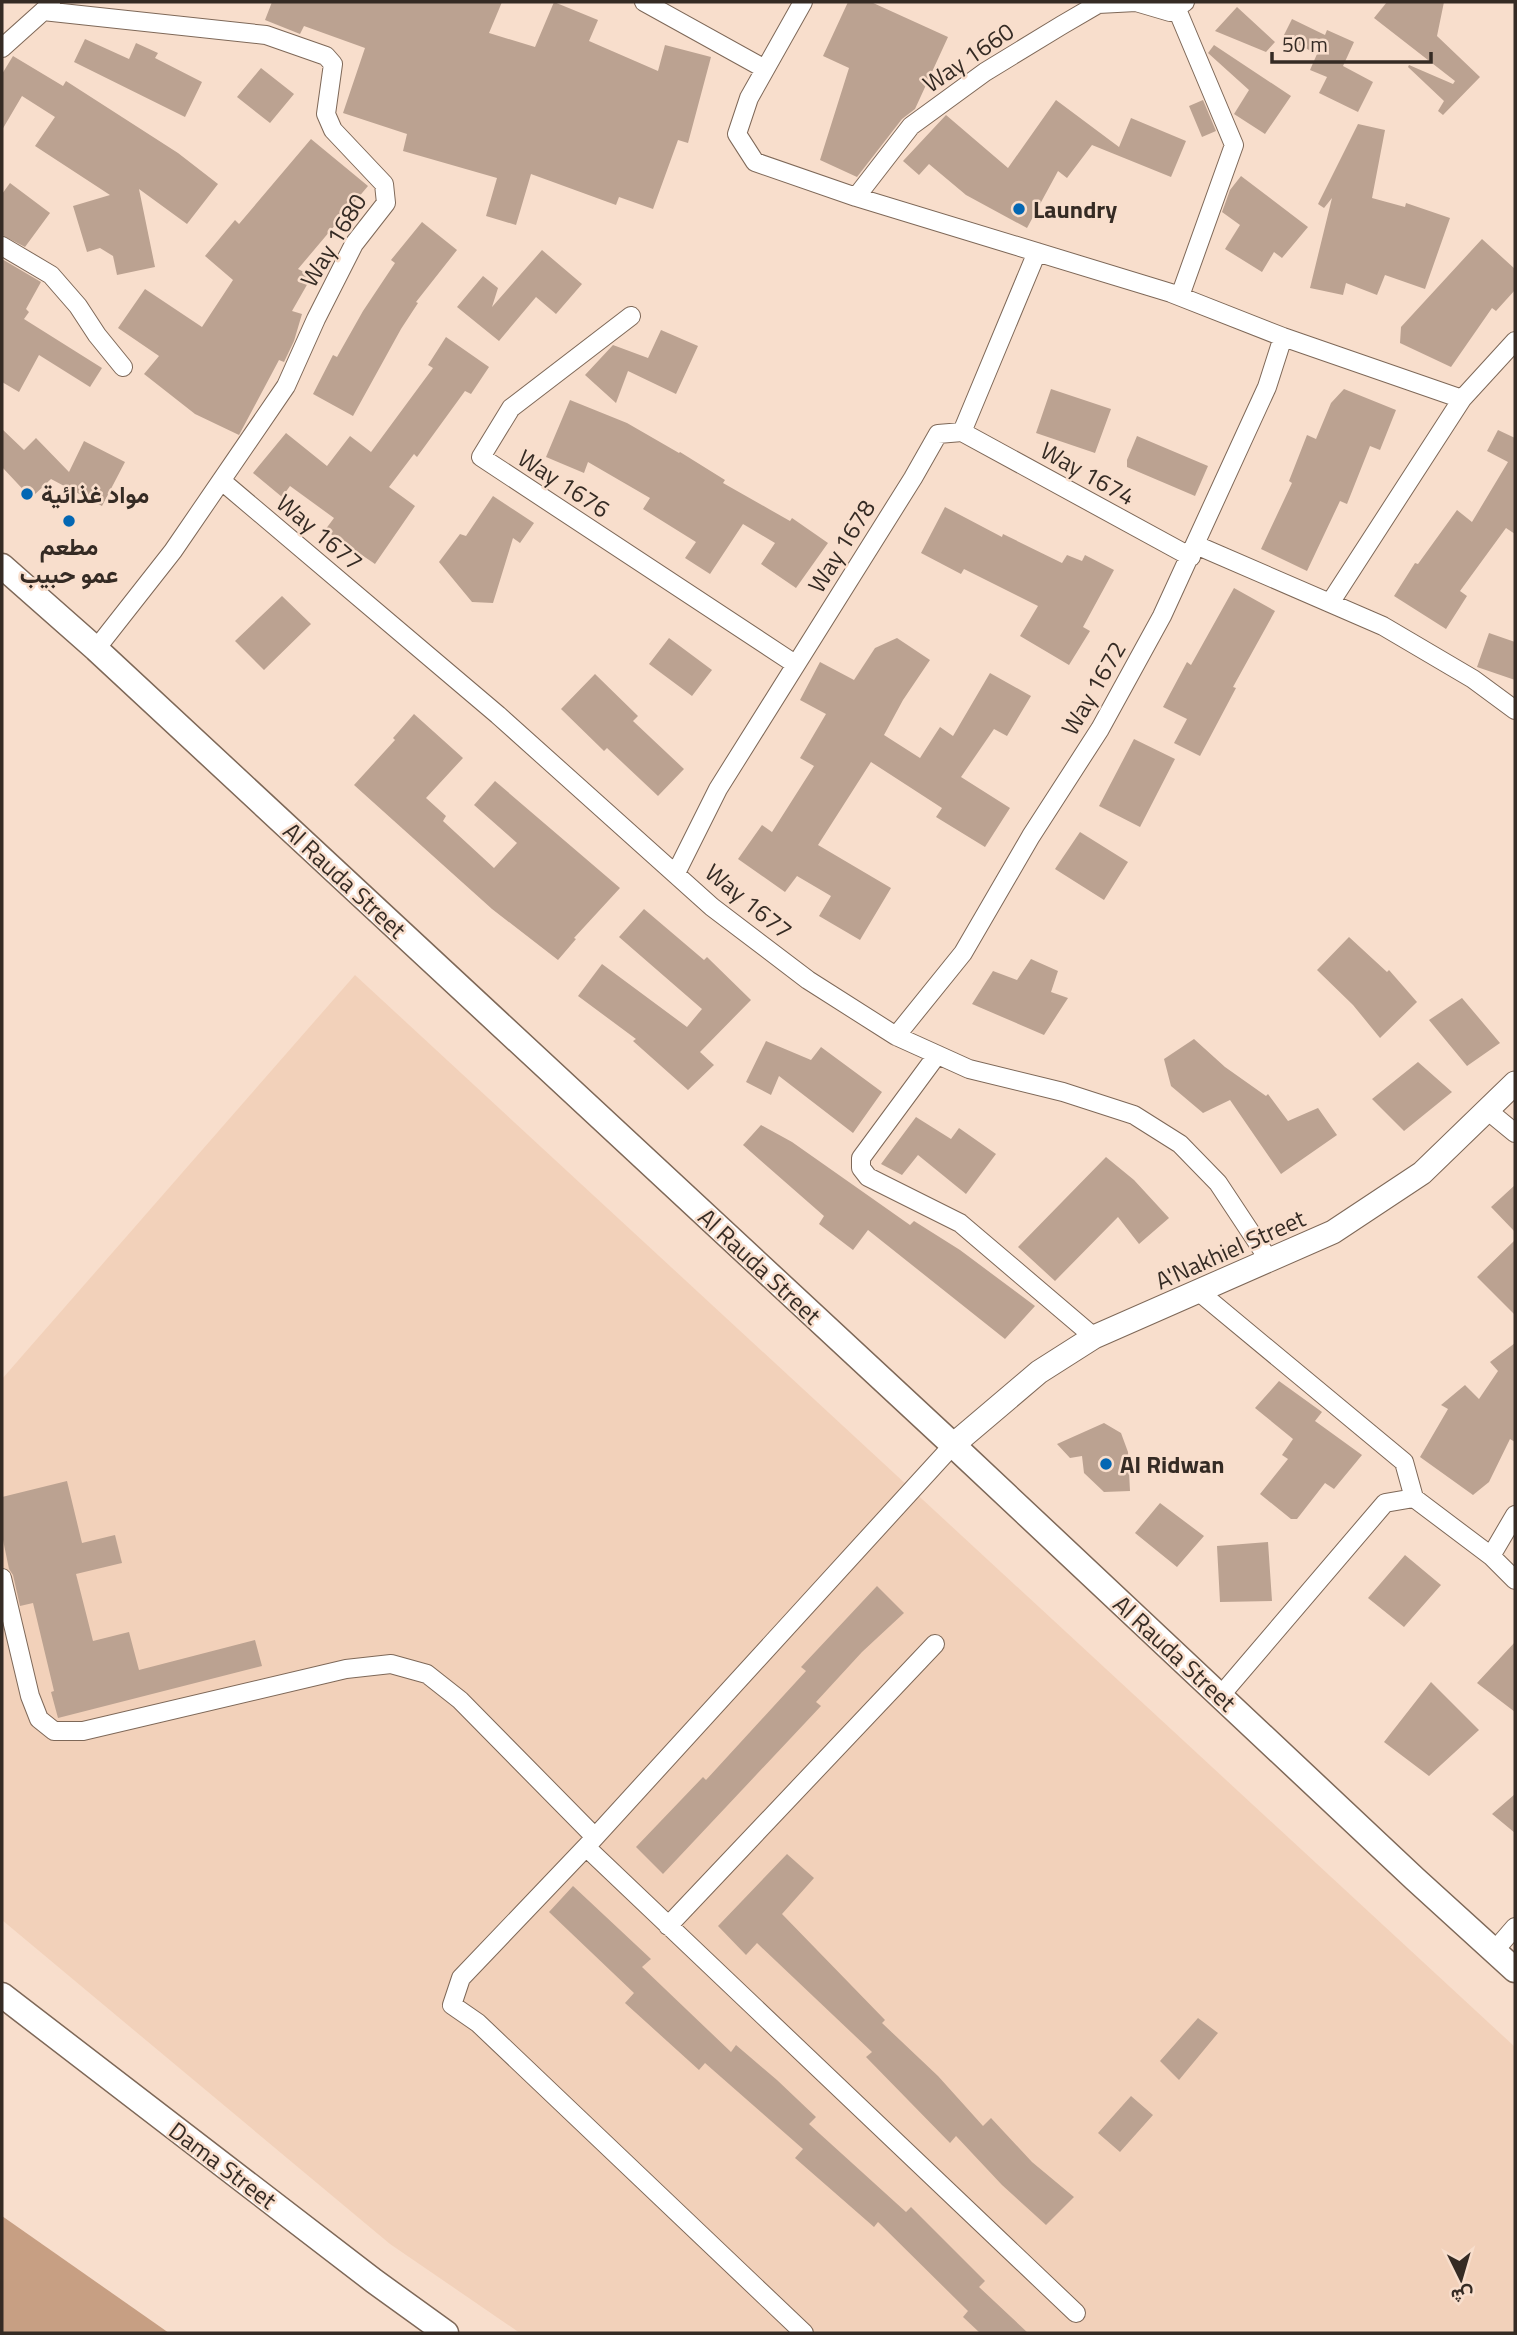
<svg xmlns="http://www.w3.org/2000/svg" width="1517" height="2335" font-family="'Titillium Web',Vazirmatn,sans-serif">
	<rect width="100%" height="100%" fill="#f8decc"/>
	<path fill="#f2d1ba" d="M 355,975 L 1515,2047 L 1515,2333 L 520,2333 L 390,2244 L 2,1920 L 2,1379 Z"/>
	<path fill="#c79f83" d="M 2,2216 L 169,2333 L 2,2333 Z"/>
	<path fill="#bba291" d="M 272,2 L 502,2 L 489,33 L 535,47 L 554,2 L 598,20 L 589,41 L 658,71 L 665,45 L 711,57 L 688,143 L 678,140 L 653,209 L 619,197 L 616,205 L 531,174 L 516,225 L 486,216 L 497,178 L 403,151 L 407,134 L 343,113 L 365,48 L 304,26 L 300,34 L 265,20 Z
		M 848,2 L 871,2 L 948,37 L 915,109 L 902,119 L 857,177 L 820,160 L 849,68 L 823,56 Z
		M 1387,2 L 1444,2 L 1437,36 L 1480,77 L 1443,115 L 1438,111 L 1444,101 L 1408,67 L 1409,65 L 1453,84 L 1455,81 L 1374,18 Z
		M 1237,7 L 1275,42 L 1266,52 L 1215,31 Z
		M 1292,19 L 1325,35 L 1327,30 L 1354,42 L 1343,66 L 1373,82 L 1358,112 L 1319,93 L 1327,77 L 1310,70 L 1317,54 L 1283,37 Z
		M 85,39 L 129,59 L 136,43 L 158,53 L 155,58 L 202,82 L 185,117 L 74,62 Z
		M 1214,45 L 1291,96 L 1265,134 L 1234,114 L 1249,90 L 1208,53 Z
		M 13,56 L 63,86 L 66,81 L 178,153 L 218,184 L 187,224 L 139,189 L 155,267 L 117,275 L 113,256 L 100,248 L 87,252 L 73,206 L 110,195 L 35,146 L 55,117 L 22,96 L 2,130 L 2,74 Z
		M 261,68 L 294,94 L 270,123 L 237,97 Z
		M 1056,100 L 1119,147 L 1131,118 L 1186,141 L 1171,177 L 1092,145 L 1067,178 L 1058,171 L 1027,228 L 966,195 L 929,164 L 919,175 L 903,161 L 946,115 L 1008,168 Z
		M 1203,100 L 1216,131 L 1202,137 L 1189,106 Z
		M 1358,124 L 1385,130 L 1372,198 L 1405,207 L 1406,203 L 1450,218 L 1425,289 L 1385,275 L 1377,295 L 1346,283 L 1343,295 L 1310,288 L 1332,198 L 1324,208 L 1318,204 Z
		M 311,139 L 368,186 L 298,269 L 312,276 L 292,311 L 302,314 L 294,341 L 284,362 L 279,360 L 239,435 L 195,414 L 144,374 L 159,356 L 118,328 L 145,289 L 202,327 L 233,280 L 205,256 L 235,220 L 239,224 Z
		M 1241,176 L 1308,227 L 1282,258 L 1274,252 L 1262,272 L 1225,249 L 1240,225 L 1222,212 L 1230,190 Z
		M 10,183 L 50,213 L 25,247 L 2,235 L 2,194 Z
		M 422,222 L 457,250 L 416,302 L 418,303 L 401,329 L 353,416 L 313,394 L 333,355 L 337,357 L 363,311 L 395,263 L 391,260 Z
		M 1482,239 L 1515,269 L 1515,290 L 1496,311 L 1492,308 L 1451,367 L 1400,343 L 1401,327 Z
		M 542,250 L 582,284 L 556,314 L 536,297 L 499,341 L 457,307 L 483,276 L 498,288 L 492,307 Z
		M 2,259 L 41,282 L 26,309 L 29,312 L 24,319 L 102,368 L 90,387 L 39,355 L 19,392 L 2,382 Z
		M 661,330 L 698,346 L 676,394 L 628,371 L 616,403 L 585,375 L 613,345 L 648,358 Z
		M 446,337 L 489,367 L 471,394 L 465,391 L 417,457 L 414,454 L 389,487 L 415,506 L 375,564 L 325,530 L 334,518 L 290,486 L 282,497 L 253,473 L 286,433 L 327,466 L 350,436 L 371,452 L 433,368 L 428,365 Z
		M 1051,389 L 1111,409 L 1095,453 L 1036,433 Z
		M 1344,389 L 1396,410 L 1380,450 L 1370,446 L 1347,504 L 1340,501 L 1307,571 L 1261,549 L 1292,483 L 1289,481 L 1307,435 L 1316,439 L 1331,403 Z
		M 570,400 L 627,423 L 679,453 L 680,452 L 725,480 L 723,483 L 790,521 L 792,518 L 828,543 L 796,588 L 761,564 L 775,543 L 743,524 L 710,574 L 685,558 L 696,542 L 643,509 L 650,498 L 588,462 L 584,473 L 546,457 Z
		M 2,429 L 24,450 L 36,438 L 69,472 L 84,441 L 125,462 L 102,506 L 51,479 L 31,498 L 2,467 Z
		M 1498,430 L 1515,438 L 1515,534 L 1506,528 L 1460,591 L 1467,596 L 1446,629 L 1394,596 L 1415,563 L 1418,564 L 1457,510 L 1472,522 L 1508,462 L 1487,451 Z
		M 1137,436 L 1208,466 L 1195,496 L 1127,467 L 1127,460 Z
		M 493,496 L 534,523 L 520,543 L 513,538 L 493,603 L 472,602 L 439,562 L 460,534 L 466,536 Z
		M 945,507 L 1002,537 L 1003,534 L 1062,563 L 1067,555 L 1082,561 L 1085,555 L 1114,570 L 1083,627 L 1090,631 L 1069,665 L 1020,636 L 1038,606 L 964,569 L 961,574 L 921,553 Z
		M 1234,588 L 1275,611 L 1233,687 L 1236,688 L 1200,756 L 1174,743 L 1187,719 L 1163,707 L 1187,662 L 1191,665 Z
		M 282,596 L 311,624 L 264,670 L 235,641 Z
		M 1489,633 L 1515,642 L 1515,680 L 1477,667 Z
		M 669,638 L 712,670 L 692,696 L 649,664 Z
		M 897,638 L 930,660 L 903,700 L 884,735 L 920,758 L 940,727 L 953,736 L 990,673 L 1031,696 L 1007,736 L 994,729 L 961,777 L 1010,808 L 985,847 L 936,817 L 942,808 L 871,762 L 818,845 L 891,888 L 860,940 L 819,916 L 831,896 L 797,876 L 785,892 L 738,859 L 762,825 L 772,832 L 814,766 L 800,758 L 826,714 L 800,700 L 820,662 L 854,680 L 875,648 Z
		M 595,674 L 638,716 L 633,721 L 684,769 L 658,796 L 607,748 L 604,751 L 561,709 Z
		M 414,714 L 463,758 L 426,798 L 446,816 L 443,821 L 494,868 L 517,843 L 474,805 L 495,781 L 620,888 L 574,938 L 576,939 L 558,960 L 492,909 L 354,785 L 395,740 L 393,738 Z
		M 1134,739 L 1175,759 L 1140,827 L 1099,806 Z
		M 1080,832 L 1128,862 L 1104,900 L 1055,869 Z
		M 644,909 L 704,960 L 707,957 L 751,1000 L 700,1052 L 714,1065 L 688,1090 L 633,1041 L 636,1039 L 578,996 L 602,964 L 687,1027 L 702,1009 L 619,937 Z
		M 1349,937 L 1387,972 L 1389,970 L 1417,1002 L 1380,1038 L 1353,1005 L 1317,970 Z
		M 1031,959 L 1058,971 L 1051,992 L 1068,998 L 1044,1035 L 972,1004 L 993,971 L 1017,980 Z
		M 1462,998 L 1500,1043 L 1467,1066 L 1429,1020 Z
		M 1194,1039 L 1225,1067 L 1266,1096 L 1268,1094 L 1288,1121 L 1318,1108 L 1337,1135 L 1281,1174 L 1230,1100 L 1203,1113 L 1171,1086 L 1164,1059 Z
		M 766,1041 L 811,1060 L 821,1047 L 882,1092 L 853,1133 L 779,1076 L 771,1095 L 746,1082 Z
		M 1418,1062 L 1452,1092 L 1404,1131 L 1372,1099 Z
		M 916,1117 L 951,1139 L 959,1128 L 996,1154 L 966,1194 L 918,1155 L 902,1175 L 881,1164 Z
		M 761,1125 L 792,1142 L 910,1225 L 914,1221 L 960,1250 L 1035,1306 L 1005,1339 L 868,1230 L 853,1250 L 819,1224 L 824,1216 L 743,1145 Z
		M 1106,1157 L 1134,1180 L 1169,1218 L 1139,1244 L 1118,1217 L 1055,1281 L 1018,1247 Z
		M 1515,1185 L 1515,1232 L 1491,1207 Z
		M 1515,1240 L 1515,1315 L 1477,1277 Z
		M 1515,1343 L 1515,1442 L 1510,1439 L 1489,1482 L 1473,1495 L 1420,1457 L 1448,1409 L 1441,1405 L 1465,1385 L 1479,1399 L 1498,1371 L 1490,1362 Z
		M 1279,1381 L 1322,1412 L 1315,1421 L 1362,1455 L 1334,1489 L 1325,1483 L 1297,1519 L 1291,1519 L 1260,1494 L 1288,1459 L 1282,1455 L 1293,1439 L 1255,1408 Z
		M 1104,1423 L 1121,1433 L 1128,1452 L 1130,1491 L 1104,1492 L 1084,1473 L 1082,1456 L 1070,1458 L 1057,1444 Z
		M 67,1481 L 82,1543 L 115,1535 L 122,1563 L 76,1574 L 93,1641 L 129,1632 L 139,1670 L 255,1640 L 262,1666 L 58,1718 L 51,1692 L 54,1691 L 33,1603 L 20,1606 L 13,1575 L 9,1569 L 2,1535 L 2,1497 Z
		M 1160,1503 L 1204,1536 L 1177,1567 L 1135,1533 Z
		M 1268,1542 L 1272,1601 L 1220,1602 L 1217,1546 Z
		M 1405,1555 L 1441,1585 L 1404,1627 L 1368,1598 Z
		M 877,1586 L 904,1613 L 862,1652 L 816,1702 L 821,1706 L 663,1874 L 636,1847 L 703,1777 L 706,1780 L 806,1671 L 801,1667 Z
		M 1515,1642 L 1515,1712 L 1477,1683 Z
		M 1431,1682 L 1479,1730 L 1429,1776 L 1384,1742 Z
		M 1515,1794 L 1515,1833 L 1492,1814 Z
		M 787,1854 L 814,1878 L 782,1914 L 885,2020 L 882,2023 L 938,2076 L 983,2126 L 991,2118 L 1032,2162 L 1074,2197 L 1046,2225 L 1002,2185 L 956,2136 L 950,2143 L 866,2057 L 872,2052 L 757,1943 L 746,1955 L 718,1926 Z
		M 573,1886 L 651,1959 L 642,1967 L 731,2052 L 736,2045 L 777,2080 L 816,2117 L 809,2124 L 906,2212 L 911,2207 L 985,2281 L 979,2287 L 1028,2333 L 980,2333 L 963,2317 L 968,2311 L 878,2222 L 874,2227 L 795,2158 L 803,2149 L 705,2063 L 699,2070 L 625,2003 L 634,1993 L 549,1912 Z
		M 1198,2018 L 1218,2033 L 1179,2080 L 1160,2061 Z
		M 1131,2096 L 1153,2115 L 1120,2152 L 1098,2133 Z"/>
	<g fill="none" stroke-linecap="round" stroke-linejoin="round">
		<defs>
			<path id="minor" d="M 644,2 L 765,69
				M 803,2 L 749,98 L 737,134 L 755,162 L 856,197 L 1171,293 L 1283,337 L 1462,399
				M 1176,7 L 1234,145 L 1180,296
				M 43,11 L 266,35 L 326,56 L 333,64 L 326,114 L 333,130 L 384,184 L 386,203 L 354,244 L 316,319 L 286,386 L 173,551 L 96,649
				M 2,48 L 51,4
				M 856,197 L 911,126 L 985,72 L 1062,25 L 1098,4 L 1136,2 L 1170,12 L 1185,2
				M 2,246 L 51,275 L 78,306 L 97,335 L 123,367
				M 631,316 L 511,408 L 481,457 L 795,664
				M 962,432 L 1191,557
				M 223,482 L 498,715 L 712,907 L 808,980 L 896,1036 L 969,1069 L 1063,1092 L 1134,1115 L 1180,1144 L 1218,1183 L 1269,1260
				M 1196,545 L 1383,626 L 1473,679 L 1515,710
				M 1330,603 L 1462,399 L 1515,341
				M 676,873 L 718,789 L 913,478 L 938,434 L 962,432 L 1037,252
				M 896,1036 L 963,953 L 1031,836 L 1100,729 L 1162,616 L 1267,387 L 1283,337
				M 937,1055 L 861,1158 L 861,1168 L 868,1177 L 960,1223 L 1094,1337
				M 1487,1110 L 1515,1133
				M 1198,1291 L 1404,1462 L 1414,1498 L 1491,1556 L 1515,1580
				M 953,1445 L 586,1847 L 1076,2313
				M 1491,1556 L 1515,1515
				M 2,1578 L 30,1696 L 39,1719 L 54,1731 L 83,1731 L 346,1669 L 391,1664 L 427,1674 L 460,1700 L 595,1837
				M 1221,1695 L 1385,1503 L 1414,1498
				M 586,1847 L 461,1978 L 452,2005 L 478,2023 L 804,2333
				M 668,1926 L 935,1644
				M 1495,1950 L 1515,1927"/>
			<path id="tertiary" d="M 953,1445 L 1039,1372 L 1094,1337 L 1333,1232 L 1422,1173 L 1515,1083"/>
			<path id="secondary" d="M 2,566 L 96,649 L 953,1445 L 1415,1879 L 1515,1970
				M 2,1995 L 374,2281 L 446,2333"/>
		</defs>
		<use href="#minor" stroke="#7e6858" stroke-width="20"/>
		<use href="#tertiary" stroke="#7e6858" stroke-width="25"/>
		<use href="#secondary" stroke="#7e6858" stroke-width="27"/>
		<use href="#minor" stroke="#fff" stroke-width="18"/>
		<use href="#tertiary" stroke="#fff" stroke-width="23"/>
		<use href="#secondary" stroke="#fff" stroke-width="24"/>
	</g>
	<g fill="#0367b3" stroke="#f8decc" stroke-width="2.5">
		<circle cx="1019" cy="209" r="7"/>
		<circle cx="27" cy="494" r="7"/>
		<circle cx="69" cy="521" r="7"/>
		<circle cx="1106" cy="1464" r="7"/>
	</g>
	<g text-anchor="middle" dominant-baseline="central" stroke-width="5" stroke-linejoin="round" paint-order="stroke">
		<g font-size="24" fill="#352b24" stroke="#f8decc">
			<text transform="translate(968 57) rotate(-34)">Way 1660</text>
			<text transform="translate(333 240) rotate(-59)">Way 1680</text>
			<text transform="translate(1088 473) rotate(29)">Way 1674</text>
			<text transform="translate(564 483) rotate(33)">Way 1676</text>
			<text transform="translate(320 532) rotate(40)">Way 1677</text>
			<text transform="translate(841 546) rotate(-58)">Way 1678</text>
			<text transform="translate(1093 688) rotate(-60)">Way 1672</text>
			<text transform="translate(345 880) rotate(43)">Al Rauda Street</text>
			<text transform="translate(749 901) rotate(39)">Way 1677</text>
			<text transform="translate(1230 1249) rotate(-24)">A'Nakhiel Street</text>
			<text transform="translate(760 1266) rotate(43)">Al Rauda Street</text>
			<text transform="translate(1175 1653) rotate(43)">Al Rauda Street</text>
			<text transform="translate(223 2165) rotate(37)">Dama Street</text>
		</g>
		<g font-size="24" font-weight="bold" fill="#352b24" stroke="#f8decc" text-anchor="start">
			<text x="1033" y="209">Laundry</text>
			<text x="41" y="494">مواد غذائية</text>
			<text x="69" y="546" text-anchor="middle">مطعم<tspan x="69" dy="28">عمو حبيب</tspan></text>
			<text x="1120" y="1464">Al Ridwan</text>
		</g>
	</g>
	<rect width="1517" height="2335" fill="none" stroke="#352b24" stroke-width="7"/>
	<g transform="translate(1461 2279) rotate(175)" stroke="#f8decc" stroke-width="5" paint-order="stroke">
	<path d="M0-5L12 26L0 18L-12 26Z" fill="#352b24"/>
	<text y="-10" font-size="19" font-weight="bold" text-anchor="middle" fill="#352b24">ش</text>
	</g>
	<path d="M1272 52v10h159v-10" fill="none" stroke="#352b24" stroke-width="3.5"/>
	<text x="1282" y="52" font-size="21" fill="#352b24" stroke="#f8decc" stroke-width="5" paint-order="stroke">50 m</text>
</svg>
